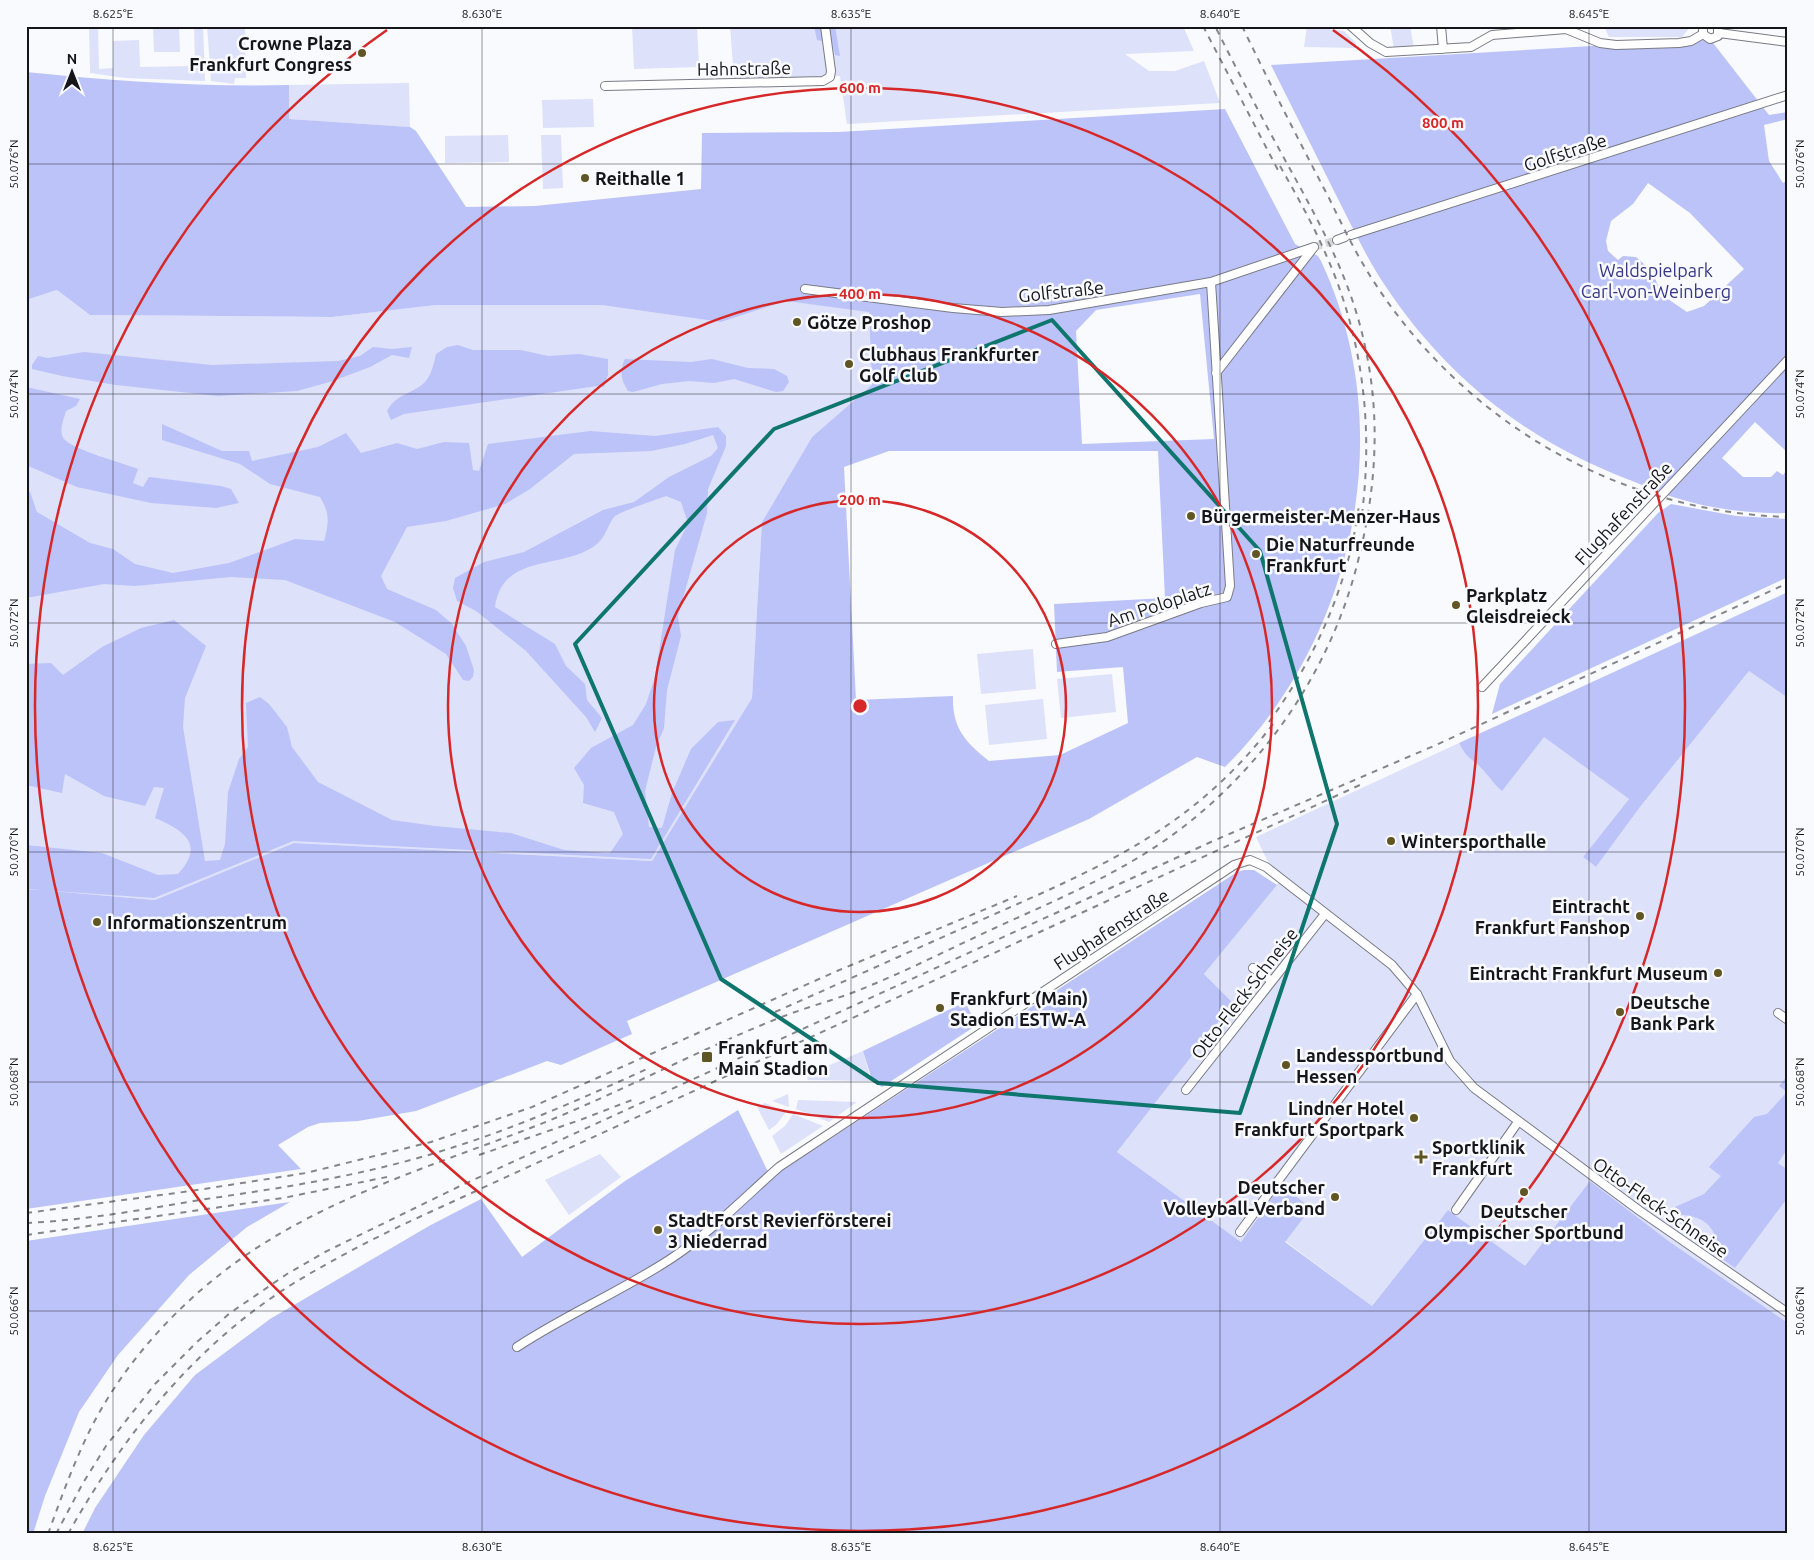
<svg xmlns="http://www.w3.org/2000/svg" width="1814" height="1560" font-family="Ubuntu,sans-serif">
	<rect width="100%" height="100%" fill="#f9fafe"/>
	<path fill="#dde1fa" d="M 89,26 L 114,26 L 98,27 L 99,69 L 113,68 L 113,41 L 139,40 L 140,67 L 195,66 L 194,26 L 203,26 L 205,81 L 125,78 L 90,73 Z
		M 153,26 L 179,26 L 180,52 L 154,52 Z
		M 207,26 L 245,26 L 246,78 L 235,78 L 234,84 L 211,81 Z
		M 632,26 L 697,26 L 699,67 L 634,69 Z
		M 730,26 L 1183,26 L 1194,51 L 1125,54 L 1149,71 L 1175,71 L 1204,61 L 1220,103 L 847,124 L 840,76 L 734,79 Z
		M 1307,26 L 1344,31 L 1356,43 L 1355,48 L 1304,47 Z
		M 1390,26 L 1410,26 L 1414,48 L 1394,49 Z
		M 1604,26 L 1691,26 L 1682,37 L 1609,37 Z
		M 409,83 L 410,127 L 289,119 L 289,85 Z
		M 593,99 L 594,127 L 543,128 L 542,100 Z
		M 508,135 L 509,162 L 445,163 L 445,136 Z
		M 541,135 L 561,135 L 563,188 L 543,189 Z
		M 57,290 L 90,315 L 332,317 L 436,305 L 601,305 L 721,322 L 786,301 L 869,311 L 872,386 L 812,437 L 762,522 L 752,698 L 652,861 L 294,843 L 155,900 L 41,890 L 26,890 L 26,300 Z
		M 1033,649 L 1036,689 L 981,694 L 977,654 Z
		M 1749,671 L 1788,698 L 1788,1323 L 1670,1242 L 1590,1181 L 1525,1267 L 1448,1210 L 1372,1306 L 1285,1241 L 1281,1185 L 1241,1242 L 1117,1152 L 1233,1003 L 1204,974 L 1283,877 L 1267,860 L 1256,837 L 1459,743 C 1467,760 1472,758 1483,770 C 1490,778 1494,784 1502,790 L 1544,736 L 1629,799 L 1583,857 L 1596,867 L 1640,807 Z
		M 1112,674 L 1116,712 L 1061,718 L 1057,679 Z
		M 1043,699 L 1047,739 L 989,745 L 985,705 Z
		M 863,1051 L 871,1081 L 808,1080 L 806,1075 Z
		M 788,1094 L 789,1107 L 772,1101 Z
		M 798,1100 L 857,1102 L 829,1122 L 796,1109 Z
		M 765,1103 L 786,1112 L 776,1125 L 769,1130 L 757,1107 Z
		M 793,1114 L 823,1126 L 781,1154 L 772,1136 L 785,1126 Z
		M 600,1154 L 621,1177 L 569,1215 L 545,1180 Z"/>
	<path fill="#bbc3f9" fill-rule="evenodd" d="M 814,26 L 835,26 L 840,56 L 835,55 L 832,43 L 817,40 Z
		M 1710,39 L 1769,115 L 1788,112 L 1788,119 L 1764,125 L 1769,161 L 1783,183 L 1788,180 L 1788,453 L 1755,422 L 1722,458 L 1743,477 L 1771,477 L 1777,471 L 1783,475 L 1788,468 L 1788,513 C 1751,514 1711,509 1676,498 C 1659,493 1643,485 1627,479 C 1525,440 1444,375 1384,284 C 1366,257 1352,226 1337,197 C 1315,153 1293,109 1271,65 ZM 1648,183 L 1690,213 L 1744,269 L 1704,306 L 1687,312 L 1662,295 L 1652,271 L 1636,257 L 1623,256 L 1618,260 L 1608,251 L 1606,241 L 1611,221 L 1633,204 Z
		M 26,72 C 114,81 201,87 289,85 L 289,119 L 410,127 L 416,131 L 466,207 L 535,206 L 701,189 L 702,133 L 839,132 L 1225,109 L 1295,244 L 1318,256 L 1321,261 C 1400,429 1355,638 1225,767 L 1197,757 L 1089,819 L 627,1021 L 632,1034 L 561,1065 L 547,1061 L 416,1111 L 358,1121 L 320,1123 L 308,1127 L 278,1145 L 301,1169 L 26,1209 L 26,890 L 41,890 L 155,900 L 294,843 L 652,861 L 752,698 L 762,522 L 812,437 L 872,385 L 869,312 L 786,301 L 721,322 L 601,305 L 436,305 L 332,317 L 90,315 L 57,290 L 26,300 ZM 1200,294 L 1214,439 L 1082,444 L 1076,331 L 1096,310 ZM 889,451 L 1158,451 L 1165,598 L 1054,604 L 1057,672 L 1123,667 L 1128,723 L 1060,755 L 989,761 C 965,742 952,728 953,696 L 856,700 L 844,467 Z
		M 458,345 L 473,350 L 521,350 L 548,356 L 579,354 L 608,359 L 608,375 L 604,387 L 597,386 L 404,414 L 391,420 L 387,411 C 396,394 412,394 424,383 C 431,376 434,364 436,354 L 447,347 Z
		M 373,347 L 392,349 L 412,347 L 409,358 L 392,355 L 370,367 L 333,381 L 297,391 L 218,396 L 116,385 L 62,376 L 32,369 L 32,365 L 38,356 L 48,358 L 84,352 L 212,365 L 338,361 L 360,356 Z
		M 625,359 L 691,362 L 712,359 L 748,368 L 774,369 L 787,376 L 789,382 L 783,391 L 776,392 L 734,379 L 714,383 L 689,381 L 662,384 L 633,392 L 628,391 C 621,380 619,371 625,359 Z
		M 26,387 L 80,399 L 76,406 L 66,411 C 64,419 58,431 64,439 C 73,450 123,463 138,469 L 133,483 L 143,487 L 149,477 L 221,486 L 231,489 L 239,503 L 216,508 L 151,503 L 77,487 L 26,465 Z
		M 162,424 L 222,451 L 249,451 L 252,461 L 318,447 L 346,433 L 361,453 L 397,443 L 417,449 L 444,442 L 469,443 L 473,470 L 479,471 L 488,444 L 590,431 L 655,436 L 718,427 L 726,436 L 726,446 L 708,489 L 707,513 L 678,616 L 681,636 L 667,690 L 664,728 L 656,747 L 645,791 L 649,827 L 662,828 L 672,793 L 691,749 L 718,722 L 735,720 L 651,859 L 293,841 L 154,898 L 26,889 L 26,845 L 102,853 L 158,875 L 178,874 C 206,844 183,830 155,818 L 164,788 L 154,787 L 145,806 L 104,796 L 65,774 L 62,793 L 26,785 L 26,664 L 51,663 L 63,675 L 102,647 L 141,628 L 174,620 L 206,646 L 185,698 L 183,727 L 205,861 L 220,860 L 225,844 L 228,792 L 239,759 L 248,747 L 246,703 L 260,697 L 269,704 L 287,727 L 292,747 L 318,782 L 392,820 L 435,826 L 511,833 L 564,850 L 610,853 L 623,834 L 614,812 L 583,803 L 584,785 L 574,768 L 591,748 L 633,725 L 646,704 L 655,677 L 675,550 L 688,523 L 681,502 L 666,496 C 658,499 616,513 614,517 C 608,525 605,537 598,543 C 567,571 502,551 495,607 L 555,644 L 566,666 L 585,684 L 587,700 L 602,718 L 595,732 L 586,717 L 526,651 L 476,611 L 457,601 L 453,588 L 455,578 L 484,562 L 524,552 L 603,510 L 634,502 L 669,477 L 711,456 L 718,448 L 713,435 L 685,444 L 651,451 L 574,454 L 530,489 L 505,504 L 446,521 L 407,527 L 381,576 L 387,589 L 436,610 L 452,624 L 466,646 L 474,670 L 473,677 L 469,681 L 463,680 L 446,654 L 395,622 L 285,580 L 231,577 L 135,586 L 104,584 L 26,598 L 26,489 L 30,492 L 37,512 L 90,543 L 113,549 L 135,564 L 173,573 L 229,563 L 295,539 L 324,541 C 329,523 330,513 320,497 L 270,484 L 240,464 L 162,440 Z
		M 1671,504 L 1736,516 L 1788,519 L 1788,577 L 1492,714 L 1500,684 L 1658,513 Z
		M 1788,592 L 1788,698 L 1749,671 L 1640,807 L 1596,867 L 1583,857 L 1629,799 L 1544,737 L 1502,791 C 1494,784 1490,778 1483,770 C 1472,758 1467,760 1459,743 Z
		M 1244,870 L 1254,870 L 1277,885 L 1204,974 L 1233,1003 L 1117,1152 L 1241,1242 L 1281,1185 L 1311,1208 L 1285,1242 L 1372,1306 L 1448,1210 L 1525,1266 L 1590,1181 L 1670,1242 L 1788,1323 L 1788,1534 L 82,1534 L 95,1508 L 144,1435 L 195,1375 L 270,1319 L 429,1226 L 481,1199 L 522,1257 L 625,1181 L 738,1110 L 771,1178 L 1237,872 Z
		M 965,1002 L 977,1025 L 882,1087 L 872,1080 L 863,1051 Z
		M 1788,1075 L 1788,1148 L 1778,1163 L 1788,1170 L 1788,1197 L 1735,1268 L 1721,1258 C 1715,1226 1708,1216 1674,1214 L 1675,1207 L 1704,1194 L 1721,1176 L 1709,1167 L 1754,1117 L 1767,1114 L 1787,1092 L 1779,1086 Z
		M 290,1202 L 247,1227 L 189,1275 L 118,1355 L 79,1412 L 45,1496 L 33,1534 L 26,1534 L 26,1241 Z"/>
	<g fill="none" stroke-linecap="round" stroke-linejoin="round">
		<path stroke="#d7d8dc" stroke-width="8" stroke-dasharray="8 4" stroke-linecap="butt" d="M 1314,247 L 1337,240"/>
		<defs>
			<path id="minor" d="M 1351,26 L 1370,43 L 1386,52 L 1471,47 L 1492,35 L 1566,29 L 1600,43 L 1616,45 L 1679,43 L 1691,41 L 1703,34
				M 1441,26 L 1443,49
				M 1703,26 L 1703,34 L 1710,39 L 1718,36 L 1718,26
				M 1719,33 L 1788,42
				M 605,86 L 823,81 L 830,77 L 831,71 L 825,26
				M 1351,235 L 1788,95
				M 1337,240 L 1345,237
				M 805,289 L 953,308 L 1002,312 L 1049,310 L 1211,282 L 1314,247
				M 1216,373 L 1314,247
				M 1056,644 L 1107,637 L 1201,603 L 1227,597 L 1230,586 L 1211,282
				M 1482,687 L 1788,360
				M 1253,968 L 1272,981
				M 1778,1013 L 1788,1020
				M 1186,1090 L 1325,914
				M 1456,1210 L 1518,1122
				M 1240,1232 L 1417,994
				M 517,1347 C 567,1314 622,1291 672,1258 C 711,1232 744,1198 779,1167 L 1234,865 L 1250,860 L 1266,867 L 1392,965 L 1417,994 L 1450,1061 L 1474,1088 L 1640,1211 L 1788,1313"/>
		</defs>
		<use href="#minor" stroke="#797b85" stroke-width="10"/>
		<use href="#minor" stroke="#fff" stroke-width="8"/>
		<path stroke="#86868a" stroke-width="2" stroke-dasharray="6 6" stroke-linecap="butt" d="M 1203,26 L 1280,174
			M 1242,26 C 1270,84 1299,141 1329,198 C 1344,229 1359,260 1378,288 C 1470,426 1622,512 1788,517
			M 1280,166 C 1297,196 1314,226 1327,257 C 1363,339 1373,426 1362,514
			M 1269,722 C 1315,659 1349,584 1359,505
			M 775,1012 C 843,982 911,951 979,921 C 1099,868 1195,829 1276,720
			M 479,1155 L 580,1120 L 632,1100
			M 26,1213 L 191,1191 L 306,1173 L 431,1142 L 532,1107 L 837,971 L 1017,896
			M 26,1223 C 87,1220 147,1209 206,1199 C 289,1187 371,1174 451,1148 C 518,1127 583,1098 647,1069
			M 26,1235 L 283,1198 L 387,1177
			M 48,1534 C 61,1498 74,1462 91,1428 C 122,1367 170,1313 223,1272 C 314,1201 427,1168 533,1127 C 615,1095 692,1053 774,1020 C 798,1010 824,1003 849,994 C 899,975 947,950 995,928 C 1047,904 1100,882 1149,851 C 1251,786 1329,679 1358,561 C 1376,490 1381,419 1365,346 C 1349,270 1310,206 1273,138 C 1253,101 1234,64 1215,26
			M 56,1534 L 83,1483 L 106,1446 L 155,1384 L 197,1342 L 230,1313 L 287,1274 L 325,1252 L 458,1187 L 1213,841 L 1436,745 L 1788,583
			M 68,1534 C 124,1434 196,1344 294,1283 C 337,1257 382,1234 428,1213 L 1362,784"/>
	</g>
	<path fill="none" stroke="#0f766e" stroke-width="4" stroke-linejoin="round" d="M 1052,320 L 1260,551 L 1337,824 L 1240,1113 L 878,1083 L 721,979 L 575,644 L 774,429 Z"/>
	<path fill="none" stroke="#16161a" stroke-width="1" stroke-opacity="0.45" d="M 113,26 L 113,1534M 482,26 L 482,1534M 851,26 L 851,1534M 1220,26 L 1220,1534M 1589,26 L 1589,1534M 26,164 L 1788,164M 26,394 L 1788,394M 26,623 L 1788,623M 26,852 L 1788,852M 26,1082 L 1788,1082M 26,1311 L 1788,1311"/>
	<g fill="none" stroke="#d62828" stroke-width="2.5">
		<circle cx="860" cy="706" r="206"/>
		<circle cx="860" cy="706" r="412"/>
		<circle cx="860" cy="706" r="618"/>
		<path d="M1333 30A825 825 0 1 1 387 30"/>
	</g>
	<g fill="#605623" stroke="#f9fafe" stroke-width="2">
		<circle cx="362" cy="53" r="5"/>
		<circle cx="585" cy="178" r="5"/>
		<circle cx="797" cy="322" r="5"/>
		<circle cx="849" cy="364" r="5"/>
		<circle cx="1191" cy="516" r="5"/>
		<circle cx="1256" cy="554" r="5"/>
		<circle cx="1456" cy="605" r="5"/>
		<circle cx="1391" cy="841" r="5"/>
		<circle cx="1640" cy="916" r="5"/>
		<circle cx="97" cy="922" r="5"/>
		<circle cx="1718" cy="973" r="5"/>
		<circle cx="940" cy="1008" r="5"/>
		<circle cx="1620" cy="1012" r="5"/>
		<rect x="701" y="1051" width="12" height="12" rx="2.5"/>
		<circle cx="1286" cy="1065" r="5"/>
		<circle cx="1414" cy="1118" r="5"/>
		<path d="M1418.5 1149.5h5v5h5v5h-5v5h-5v-5h-5v-5h5z"/>
		<circle cx="1524" cy="1192" r="5"/>
		<circle cx="1335" cy="1197" r="5"/>
		<circle cx="658" cy="1230" r="5"/>
	</g>
	<g text-anchor="middle" dominant-baseline="central" stroke-width="5" stroke-linejoin="round" paint-order="stroke">
		<g font-size="18" font-weight="bold" fill="#16161a" stroke="#f9fafe" text-anchor="start">
			<text x="352" y="43" text-anchor="end">Crowne Plaza<tspan x="352" dy="21">Frankfurt Congress</tspan></text>
			<text x="595" y="178">Reithalle 1</text>
			<text x="807" y="322">Götze Proshop</text>
			<text x="859" y="354">Clubhaus Frankfurter<tspan x="859" dy="21">Golf Club</tspan></text>
			<text x="1201" y="516">Bürgermeister-Menzer-Haus</text>
			<text x="1266" y="544">Die Naturfreunde<tspan x="1266" dy="21">Frankfurt</tspan></text>
			<text x="1466" y="595">Parkplatz<tspan x="1466" dy="21">Gleisdreieck</tspan></text>
			<text x="1401" y="841">Wintersporthalle</text>
			<text x="1630" y="906" text-anchor="end">Eintracht<tspan x="1630" dy="21">Frankfurt Fanshop</tspan></text>
			<text x="107" y="922">Informationszentrum</text>
			<text x="1708" y="973" text-anchor="end">Eintracht Frankfurt Museum</text>
			<text x="950" y="998">Frankfurt (Main)<tspan x="950" dy="21">Stadion ESTW-A</tspan></text>
			<text x="1630" y="1002">Deutsche<tspan x="1630" dy="21">Bank Park</tspan></text>
			<text x="718" y="1047">Frankfurt am<tspan x="718" dy="21">Main Stadion</tspan></text>
			<text x="1296" y="1055">Landessportbund<tspan x="1296" dy="21">Hessen</tspan></text>
			<text x="1404" y="1108" text-anchor="end">Lindner Hotel<tspan x="1404" dy="21">Frankfurt Sportpark</tspan></text>
			<text x="1432" y="1147">Sportklinik<tspan x="1432" dy="21">Frankfurt</tspan></text>
			<text x="1325" y="1187" text-anchor="end">Deutscher<tspan x="1325" dy="21">Volleyball-Verband</tspan></text>
			<text x="1524" y="1211" text-anchor="middle">Deutscher<tspan x="1524" dy="21">Olympischer Sportbund</tspan></text>
			<text x="668" y="1220">StadtForst Revierförsterei<tspan x="668" dy="21">3 Niederrad</tspan></text>
		</g>
		<g font-size="18" fill="#16161a" stroke="#f9fafe">
			<text transform="translate(744 68) rotate(-1)">Hahnstraße</text>
			<text transform="translate(1565 152) rotate(-18)">Golfstraße</text>
			<text transform="translate(1061 291) rotate(-6)">Golfstraße</text>
			<text transform="translate(1623 513) rotate(-47)">Flughafenstraße</text>
			<text transform="translate(1159 604) rotate(-18)">Am Poloplatz</text>
			<text transform="translate(1111 929) rotate(-33)">Flughafenstraße</text>
			<text transform="translate(1244 993) rotate(-52)">Otto-Fleck-Schneise</text>
			<text transform="translate(1661 1207) rotate(35)">Otto-Fleck-Schneise</text>
		</g>
		<g font-size="18" fill="#373884" stroke="#f9fafe">
			<text x="1656" y="270">Waldspielpark<tspan x="1656" dy="21">Carl-von-Weinberg</tspan></text>
		</g>
	</g>
	<circle cx="860" cy="706" r="8" fill="#d62828" stroke="#f9fafe" stroke-width="2.5"/>
	<g font-size="15" text-anchor="middle" font-weight="bold" fill="#d62828" stroke="#f9fafe" stroke-width="5" stroke-linejoin="round" paint-order="stroke">
		<text x="860" y="93">600 m</text>
		<text x="1443" y="128">800 m</text>
		<text x="860" y="299">400 m</text>
		<text x="860" y="505">200 m</text>
	</g>
	<rect width="1814" height="1560" fill="none" stroke="#f9fafe" stroke-width="55"/>
	<g transform="translate(72 72)" stroke="#f9fafe" stroke-width="4" paint-order="stroke">
	<path d="M0-4L9 19L0 12L-9 19Z" fill="#16161a"/>
	<text y="-8" font-size="14" font-weight="bold" text-anchor="middle" fill="#16161a">N</text>
	</g>
	<rect x="28" y="28" width="1758" height="1504" fill="none" stroke="#16161a" stroke-width="2"/>
	<g font-size="12" text-anchor="middle" fill="#16161a">
		<text x="113" y="18">8.625°E</text>
		<text x="482" y="18">8.630°E</text>
		<text x="851" y="18">8.635°E</text>
		<text x="1220" y="18">8.640°E</text>
		<text x="1589" y="18">8.645°E</text>
		<text transform="translate(14 164) rotate(-90)" y="4">50.076°N</text>
		<text transform="translate(1800 164) rotate(-90)" y="4">50.076°N</text>
		<text transform="translate(14 394) rotate(-90)" y="4">50.074°N</text>
		<text transform="translate(1800 394) rotate(-90)" y="4">50.074°N</text>
		<text transform="translate(14 623) rotate(-90)" y="4">50.072°N</text>
		<text transform="translate(1800 623) rotate(-90)" y="4">50.072°N</text>
		<text transform="translate(14 852) rotate(-90)" y="4">50.070°N</text>
		<text transform="translate(1800 852) rotate(-90)" y="4">50.070°N</text>
		<text transform="translate(14 1082) rotate(-90)" y="4">50.068°N</text>
		<text transform="translate(1800 1082) rotate(-90)" y="4">50.068°N</text>
		<text transform="translate(14 1311) rotate(-90)" y="4">50.066°N</text>
		<text transform="translate(1800 1311) rotate(-90)" y="4">50.066°N</text>
		<text x="113" y="1551">8.625°E</text>
		<text x="482" y="1551">8.630°E</text>
		<text x="851" y="1551">8.635°E</text>
		<text x="1220" y="1551">8.640°E</text>
		<text x="1589" y="1551">8.645°E</text>
	</g>
</svg>
